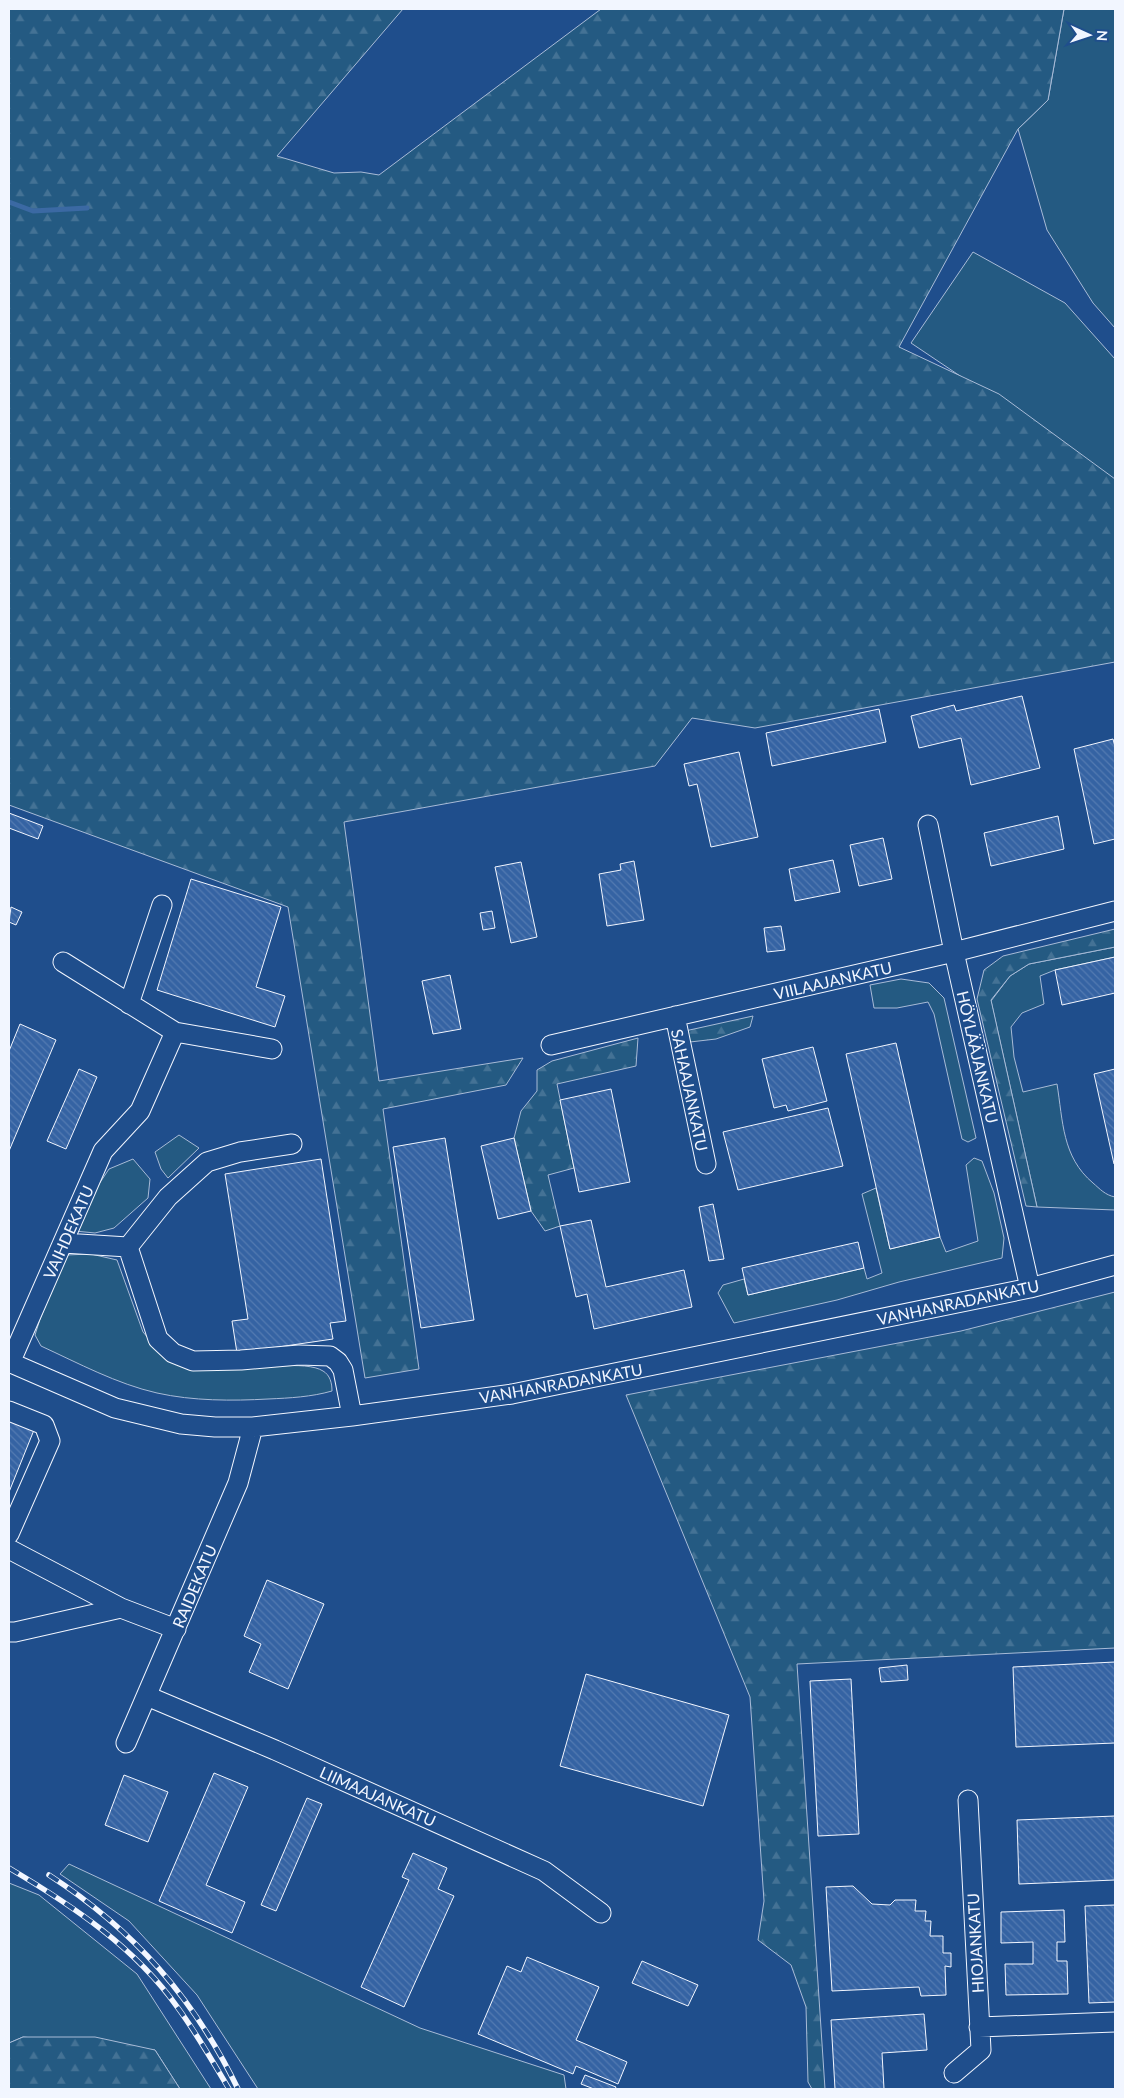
<svg xmlns="http://www.w3.org/2000/svg" width="1124" height="2098" font-family="Lato,sans-serif">
	<defs>
		<pattern id="forest-firs" width="22" height="20" patternUnits="userSpaceOnUse" patternTransform="scale(1.25)"><rect width="22" height="20" fill="#245a82"/><path d="M5 1l3.5 6h-7zM16 11l3.5 6h-7z" fill="#447295"/></pattern>
		<pattern id="building-back-hatch" width="6" height="6" patternUnits="userSpaceOnUse" patternTransform="scale(1.25)"><rect width="6" height="6" fill="#3563a3"/><path d="M-1 5l2 2M0 0l6 6M5-1l2 2" fill="none" stroke="#537ab1"/></pattern>
	</defs>
	<rect width="100%" height="100%" fill="#1f4e8c"/>
	<path fill="#245a82" stroke="#a8bbd7" d="M 1064,9 L 1115,9 L 1115,328 L 1093,303 L 1047,230 L 1018,129 L 1048,100 Z
		M 973,252 L 1065,303 L 1115,359 L 1115,480 L 911,343 Z
		M 1115,947 L 1115,957 L 1055,970 L 1040,976 L 1044,1004 L 1022,1013 L 1011,1027 L 1014,1057 L 1023,1092 L 1057,1084 C 1063,1121 1062,1157 1093,1183 C 1100,1189 1105,1195 1115,1197 L 1115,1210 L 1037,1207 L 991,1001 L 1010,976 L 1029,964 Z
		M 901,979 L 929,983 L 944,998 L 976,1138 L 968,1142 L 962,1139 L 934,1014 L 928,1002 L 897,1008 L 874,1008 L 870,985 Z
		M 179,1135 L 199,1148 L 168,1178 L 161,1169 L 155,1152 Z
		M 974,1158 L 982,1161 L 994,1193 L 1004,1238 L 1002,1258 L 899,1282 L 837,1300 L 734,1323 L 718,1293 L 723,1285 L 744,1279 L 748,1295 L 864,1268 L 867,1279 L 882,1273 L 862,1194 L 876,1188 L 890,1249 L 940,1237 L 946,1252 L 978,1241 L 966,1165 Z
		M 133,1159 L 150,1179 L 148,1198 L 114,1228 L 95,1233 L 75,1231 L 95,1190 L 109,1169 Z
		M 91,1254 L 117,1260 L 143,1332 L 168,1361 C 189,1364 211,1368 233,1369 C 254,1369 306,1360 323,1371 C 330,1375 332,1383 332,1391 C 311,1397 290,1398 268,1399 C 232,1401 193,1401 157,1393 C 117,1384 78,1363 41,1346 L 35,1335 L 40,1319 L 66,1255 Z
		M 69,1864 L 420,2028 L 564,2075 L 566,2089 L 258,2089 L 197,1995 L 129,1921 L 60,1874 Z
		M 9,1883 L 39,1895 L 137,1974 L 211,2089 L 180,2089 L 155,2050 L 23,2037 L 9,2043 Z"/>
	<path fill="url(#forest-firs)" stroke="#a8bbd7" d="M 9,9 L 403,9 L 277,156 L 334,173 L 361,172 L 379,175 L 601,9 L 1064,9 L 1048,100 L 1018,129 L 899,347 L 999,394 L 1115,479 L 1115,662 L 755,728 L 692,718 L 655,766 L 344,822 L 379,1081 L 523,1058 L 506,1085 L 383,1109 L 419,1369 L 365,1378 L 288,907 L 9,805 Z
		M 1115,929 L 1115,947 L 1029,964 L 1010,976 L 991,1000 L 1037,1207 L 1026,1206 L 977,999 L 984,970 L 1003,956 Z
		M 753,1016 L 750,1027 L 716,1039 L 690,1042 L 685,1031 Z
		M 638,1038 L 636,1066 L 557,1084 L 574,1168 L 548,1175 L 560,1226 L 545,1231 L 531,1211 L 514,1138 L 521,1111 L 537,1091 L 537,1070 L 552,1061 Z
		M 1115,1292 L 1115,1648 L 797,1664 L 825,2089 L 812,2089 L 808,2082 L 806,2007 L 791,1965 L 758,1940 L 764,1901 L 750,1697 L 626,1395 L 961,1331 Z
		M 23,2037 L 95,2037 L 155,2050 L 180,2089 L 9,2089 L 9,2043 Z"/>
	<g fill="none" stroke-linecap="round" stroke-linejoin="round">
		<path stroke="#3b69a3" stroke-width="5" d="M 9,202 L 33,211 L 87,208"/>
	</g>
	<path fill="url(#building-back-hatch)" stroke="#f2f6ff" d="M 1022,696 L 1040,768 L 971,785 L 961,738 L 919,748 L 911,716 L 954,705 L 956,711 Z
		M 879,709 L 886,742 L 772,766 L 766,733 Z
		M 1113,739 L 1115,747 L 1115,839 L 1094,844 L 1074,749 Z
		M 739,752 L 758,837 L 711,847 L 697,784 L 689,786 L 684,764 Z
		M 9,813 L 43,826 L 38,839 L 9,828 Z
		M 1058,816 L 1064,849 L 991,866 L 984,833 Z
		M 883,838 L 892,879 L 859,886 L 850,845 Z
		M 833,860 L 840,892 L 795,901 L 789,869 Z
		M 634,861 L 644,920 L 607,926 L 599,874 L 621,870 L 620,864 Z
		M 521,862 L 537,937 L 511,943 L 495,867 Z
		M 191,879 L 281,907 L 256,987 L 285,996 L 275,1027 L 157,990 Z
		M 11,907 L 22,912 L 16,925 L 9,922 Z
		M 492,911 L 495,928 L 483,930 L 480,913 Z
		M 781,926 L 785,950 L 767,952 L 764,928 Z
		M 1115,957 L 1115,993 L 1062,1005 L 1055,970 Z
		M 450,975 L 461,1029 L 433,1034 L 422,981 Z
		M 20,1024 L 56,1040 L 9,1151 L 9,1051 Z
		M 896,1043 L 940,1237 L 890,1249 L 846,1054 Z
		M 813,1047 L 827,1101 L 788,1111 L 786,1105 L 774,1108 L 762,1059 Z
		M 79,1069 L 97,1077 L 66,1149 L 47,1141 Z
		M 1115,1069 L 1115,1163 L 1114,1164 L 1094,1074 Z
		M 611,1089 L 630,1182 L 579,1192 L 560,1100 Z
		M 828,1108 L 843,1166 L 738,1190 L 723,1132 Z
		M 445,1138 L 474,1320 L 421,1328 L 393,1147 Z
		M 514,1138 L 531,1211 L 498,1219 L 481,1146 Z
		M 321,1159 L 346,1321 L 330,1323 L 333,1339 L 237,1353 L 232,1321 L 248,1319 L 225,1174 Z
		M 713,1204 L 724,1259 L 709,1261 L 699,1207 Z
		M 591,1220 L 606,1287 L 684,1270 L 692,1307 L 594,1329 L 587,1294 L 576,1297 L 560,1226 Z
		M 858,1242 L 864,1268 L 748,1295 L 742,1268 Z
		M 9,1419 L 34,1430 L 9,1492 Z
		M 267,1580 L 324,1604 L 288,1689 L 249,1672 L 261,1644 L 244,1636 Z
		M 1115,1662 L 1115,1743 L 1016,1747 L 1013,1667 Z
		M 907,1665 L 908,1680 L 881,1682 L 879,1668 Z
		M 586,1674 L 729,1715 L 703,1806 L 560,1766 Z
		M 851,1679 L 859,1834 L 818,1836 L 810,1681 Z
		M 214,1773 L 248,1787 L 206,1885 L 245,1902 L 232,1933 L 159,1901 Z
		M 124,1775 L 168,1792 L 148,1842 L 105,1825 Z
		M 307,1798 L 322,1804 L 276,1911 L 261,1905 Z
		M 1115,1816 L 1115,1880 L 1019,1884 L 1017,1820 Z
		M 413,1853 L 447,1868 L 438,1889 L 454,1896 L 404,2007 L 361,1987 L 409,1880 L 402,1877 Z
		M 853,1886 L 872,1904 L 890,1905 L 895,1900 L 916,1900 L 915,1911 L 926,1911 L 925,1921 L 931,1921 L 930,1936 L 943,1936 L 943,1953 L 951,1953 L 951,1967 L 945,1966 L 946,1995 L 921,1996 L 919,1987 L 832,1991 L 826,1887 Z
		M 1115,1905 L 1115,2002 L 1089,2003 L 1085,1906 Z
		M 1064,1910 L 1065,1942 L 1057,1942 L 1057,1961 L 1067,1961 L 1068,1994 L 1006,1995 L 1005,1964 L 1033,1964 L 1033,1942 L 1001,1943 L 1001,1912 Z
		M 527,1957 L 599,1987 L 576,2040 L 627,2062 L 618,2084 L 576,2066 L 573,2074 L 478,2034 L 507,1966 L 521,1972 Z
		M 642,1961 L 698,1985 L 688,2006 L 632,1983 Z
		M 924,2014 L 927,2050 L 882,2053 L 884,2089 L 835,2089 L 831,2020 Z
		M 585,2075 L 616,2087 L 615,2089 L 594,2089 L 581,2084 Z"/>
	<g fill="none" stroke-linecap="round" stroke-linejoin="round">
		<defs>
			<path id="minor" d="M 928,825 L 954,952 L 1030,1288
				M 63,962 L 175,1032
				M 129,1004 L 162,905
				M 675,1016 L 706,1164
				M 551,1045 L 954,952 L 1115,911
				M 63,1243 L 128,1247 L 168,1197 L 207,1162 L 240,1152 L 292,1144
				M 128,1247 L 158,1339 L 173,1353 L 193,1361 L 241,1360 L 299,1355 L 330,1356 L 338,1362 L 343,1370 L 352,1416
				M 9,1362 L 115,1408 L 181,1424 L 215,1427 L 253,1427 L 352,1416 L 512,1394 L 1030,1288 L 1115,1265
				M 10,1363 L 103,1151 L 140,1111 L 175,1032 L 272,1049
				M 9,1411 L 44,1425 L 50,1441 L 9,1534
				M 9,1549 L 121,1608
				M 9,1632 L 15,1632 L 121,1608 L 176,1629
				M 147,1696 L 275,1750 L 544,1871 L 601,1913
				M 126,1743 L 238,1483 L 253,1427
				M 979,2027 L 1115,2022
				M 954,2073 L 981,2050 L 968,1800"/>
		</defs>
		<use href="#minor" stroke="#f2f6ff" stroke-width="21"/>
		<use href="#minor" stroke="#1f4e8c" stroke-width="19"/>
		<defs>
			<path id="rail" d="M 9,1868 C 73,1906 135,1947 178,2008 C 197,2034 213,2062 229,2089
				M 49,1875 C 134,1930 194,1998 238,2089"/>
		</defs>
		<use href="#rail" stroke="#f2f6ff" stroke-width="5.5"/>
		<use href="#rail" stroke="#1f4e8c" stroke-width="4" stroke-dasharray="11" stroke-linecap="butt"/>
	</g>
	<g text-anchor="middle" dominant-baseline="central" stroke-width="4" stroke-linejoin="round" paint-order="stroke">
		<g font-size="16" fill="#f2f6ff" stroke="#1f4e8c">
			<text transform="translate(833 980) rotate(-13)">VIILAAJANKATU</text>
			<text transform="translate(978 1057) rotate(77)">HÖYLÄÄJANKATU</text>
			<text transform="translate(690 1090) rotate(78)">SAHAAJANKATU</text>
			<text transform="translate(68 1232) rotate(-66)">VAIHDEKATU</text>
			<text transform="translate(958 1302) rotate(-12)">VANHANRADANKATU</text>
			<text transform="translate(561 1383) rotate(-10)">VANHANRADANKATU</text>
			<text transform="translate(194 1586) rotate(-67)">RAIDEKATU</text>
			<text transform="translate(378 1796) rotate(24)">LIIMAAJANKATU</text>
			<text transform="translate(975 1943) rotate(-93)">HIOJANKATU</text>
		</g>
	</g>
	<rect width="1124" height="2098" fill="none" stroke="#f2f6ff" stroke-width="20"/>
	<g transform="translate(1089 35) rotate(93)" stroke="#1f4e8c" stroke-width="4" paint-order="stroke">
	<path d="M0-4L9 19L0 12L-9 19Z" fill="#f2f6ff"/>
	<text y="-8" font-size="14" font-weight="bold" text-anchor="middle" fill="#f2f6ff">N</text>
	</g>
</svg>
